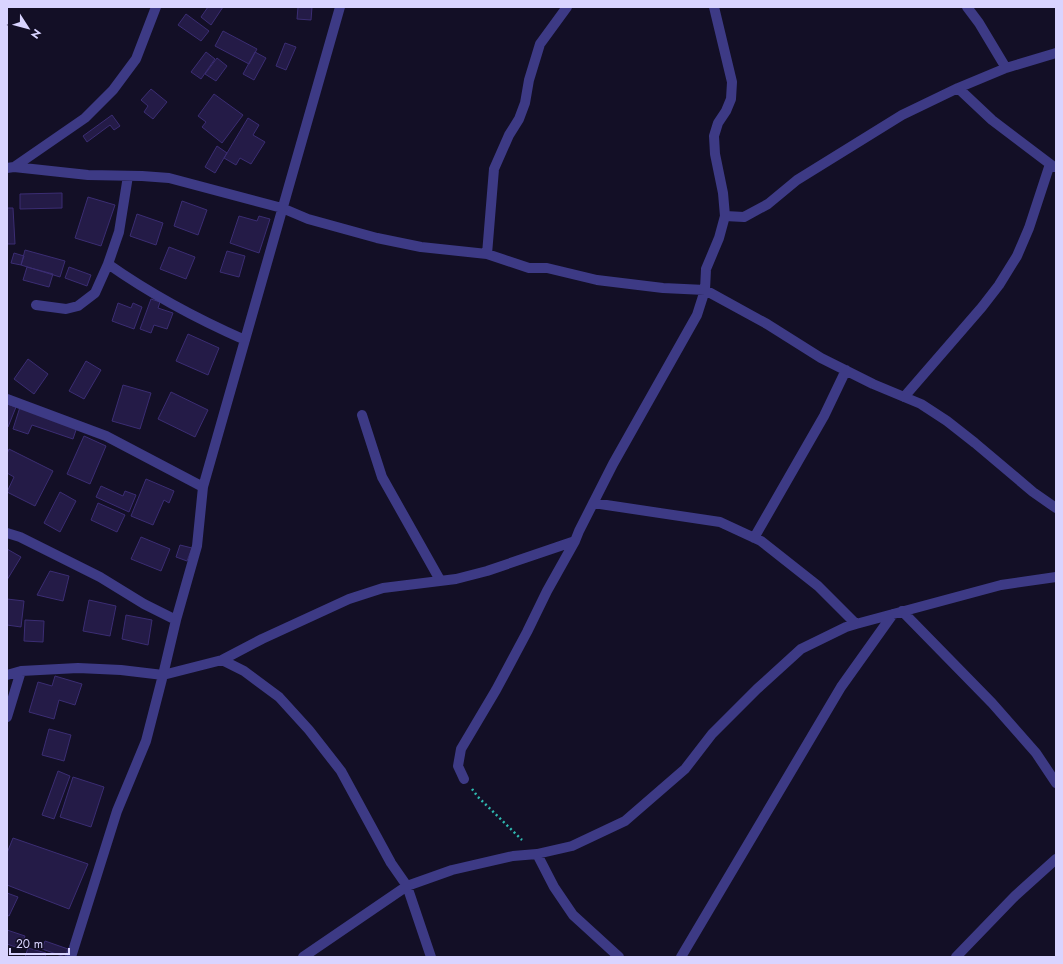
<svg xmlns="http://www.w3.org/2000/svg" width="1063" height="964" font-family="Jost,sans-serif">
	<rect width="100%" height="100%" fill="#130f26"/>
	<path fill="#241b47" stroke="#3b2d73" d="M 208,7 L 223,7 L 211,25 L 201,17 Z
		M 298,7 L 312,7 L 311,20 L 297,19 Z
		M 186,14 L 209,31 L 201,41 L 178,25 Z
		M 223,31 L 257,49 L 249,64 L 215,46 Z
		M 285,43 L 296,47 L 286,70 L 276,66 Z
		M 206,52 L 215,59 L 201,79 L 191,72 Z
		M 255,52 L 266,58 L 254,80 L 243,74 Z
		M 217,58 L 227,66 L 216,81 L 205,74 Z
		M 151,89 L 167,102 L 153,119 L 144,112 L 148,106 L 141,100 Z
		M 214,94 L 243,115 L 222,143 L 202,127 L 206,122 L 198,116 Z
		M 112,115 L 120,126 L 114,130 L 110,125 L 87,142 L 83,136 Z
		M 248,118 L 259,125 L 253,135 L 265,142 L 251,164 L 240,158 L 236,165 L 224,158 Z
		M 217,146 L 227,153 L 215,173 L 205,167 Z
		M 62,193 L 62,208 L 20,209 L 20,194 Z
		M 88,197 L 115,205 L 101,246 L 75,238 Z
		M 182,201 L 207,210 L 198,235 L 174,226 Z
		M 7,208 L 13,208 L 15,244 L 7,244 Z
		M 137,214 L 163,223 L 156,245 L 130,236 Z
		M 239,216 L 257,221 L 259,216 L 270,219 L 259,253 L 230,243 Z
		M 169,247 L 195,257 L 186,279 L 160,269 Z
		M 25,250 L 65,261 L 60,277 L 21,265 Z
		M 227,251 L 245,256 L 239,277 L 220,272 Z
		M 14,253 L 24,256 L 21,265 L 11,263 Z
		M 27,267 L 53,274 L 49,287 L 23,280 Z
		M 69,267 L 91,275 L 87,286 L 65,278 Z
		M 151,299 L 160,302 L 158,308 L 173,313 L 167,329 L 154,325 L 151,333 L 140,329 Z
		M 118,303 L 131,308 L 133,303 L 142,307 L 134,329 L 112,321 Z
		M 188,334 L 219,348 L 208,375 L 176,361 Z
		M 28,359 L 48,374 L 34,394 L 14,379 Z
		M 86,361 L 101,370 L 84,399 L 69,391 Z
		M 123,385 L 151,393 L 140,429 L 112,421 Z
		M 171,392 L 208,410 L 195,437 L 158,419 Z
		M 7,404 L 16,407 L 8,427 L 7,427 Z
		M 20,407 L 77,427 L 73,439 L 32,425 L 28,434 L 13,429 Z
		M 84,436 L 106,446 L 90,484 L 67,474 Z
		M 9,449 L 53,471 L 35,506 L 7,492 L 14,477 L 7,473 L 7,454 Z
		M 146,479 L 174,491 L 169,503 L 164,500 L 153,525 L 131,516 Z
		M 101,486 L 123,496 L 125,491 L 136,495 L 129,512 L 96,497 Z
		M 60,492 L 76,501 L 60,532 L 44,523 Z
		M 98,503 L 125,515 L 117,532 L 91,520 Z
		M 141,537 L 170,549 L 161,571 L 131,559 Z
		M 180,545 L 192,548 L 187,561 L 176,557 Z
		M 7,549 L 21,557 L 7,580 Z
		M 50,571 L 69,576 L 63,601 L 37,595 Z
		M 7,599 L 24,601 L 21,627 L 7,625 Z
		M 89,600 L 116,606 L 110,636 L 83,631 Z
		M 126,615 L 152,620 L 148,645 L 122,639 Z
		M 25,620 L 44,621 L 43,642 L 24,641 Z
		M 55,676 L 82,684 L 75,705 L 59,700 L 54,719 L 29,712 L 38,682 L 52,686 Z
		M 49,729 L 71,735 L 64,761 L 42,755 Z
		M 58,771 L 70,776 L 54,819 L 42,815 Z
		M 73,777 L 104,787 L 91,827 L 60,817 Z
		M 13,838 L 88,864 L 69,909 L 7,885 L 7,853 Z
		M 7,893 L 18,897 L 9,916 L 7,915 Z
		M 7,930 L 25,936 L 21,949 L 7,944 Z
		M 45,941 L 68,949 L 65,957 L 42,949 Z
		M 28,948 L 46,953 L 45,957 L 25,957 Z"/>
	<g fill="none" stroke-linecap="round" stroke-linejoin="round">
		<path stroke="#2fb8b0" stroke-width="2.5" stroke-dasharray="2 3" stroke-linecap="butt" d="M 472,789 L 478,797 L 522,840"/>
		<path stroke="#3d3a85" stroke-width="10" d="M 967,7 L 979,23 L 1006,68
			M 958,88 L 992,120 L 1054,167
			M 14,167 L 85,118 L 113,90 L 136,59 L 156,7
			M 7,168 L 14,167 L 88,175 L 142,176 L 169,178 L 282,208 L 308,219 L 377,238 L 421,247 L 487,254 L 529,268 L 547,268 L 597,280 L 663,288 L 705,290 L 767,324 L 821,358 L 873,384 L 921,404 L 947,421 L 975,443 L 1033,492 L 1056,508
			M 725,216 L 744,217 L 768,204 L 797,180 L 902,115 L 958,88 L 1006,68 L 1056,53
			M 487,254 L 494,169 L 509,135 L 519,119 L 525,103 L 529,80 L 540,44 L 567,7
			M 108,264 C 152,295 195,318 245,340
			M 36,305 L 66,309 L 78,306 L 95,293 L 108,264 L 119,232 L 128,176
			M 904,397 L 982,307 L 999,285 L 1017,256 L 1029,228 L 1050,164
			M 7,399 L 106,436 L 203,487
			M 362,415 L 382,477 L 440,580
			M 593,503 L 720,522 L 761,541 L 818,586 L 856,624
			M 7,533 L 20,537 L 100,577 L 144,604 L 176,620
			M 754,538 L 824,416 L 846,370
			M 902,611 L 992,703 L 1036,753 L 1056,783
			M 222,660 L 244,671 L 279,697 L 309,730 L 341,771 L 391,863 L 407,886 L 431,957
			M 7,675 L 21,671 L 78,668 L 121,670 L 163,675 L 222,660 L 262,639 L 349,599 L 383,588 L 456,579 L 487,571 L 575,541
			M 7,717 L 21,671
			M 464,779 L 458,766 L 461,749 L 496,690 L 527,632 L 547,591 L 575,541 L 579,531 L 613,464 L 697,315 L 705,290 L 706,269 L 719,238 L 725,216 L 723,193 L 715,154 L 714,136 L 718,123 L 726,111 L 731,99 L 732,82 L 714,7
			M 537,854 L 554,887 L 573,915 L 619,957
			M 71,957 L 117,811 L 146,741 L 163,675 L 176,620 L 197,546 L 203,487 L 340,7
			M 303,957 L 407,886 L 452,870 L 513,856 L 537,854 L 572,846 L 625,821 L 685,769 L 712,734 L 757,689 L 801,649 L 846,627 L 856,624 L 1001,585 L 1056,577
			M 681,957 L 841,687 L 893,614
			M 956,957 L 1015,896 L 1056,859"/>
	</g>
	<rect width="1063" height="964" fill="none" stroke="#d9d4ff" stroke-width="16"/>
	<g transform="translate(28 28) rotate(126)" stroke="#130f26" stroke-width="3" paint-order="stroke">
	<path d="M0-3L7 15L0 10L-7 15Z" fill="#d9d4ff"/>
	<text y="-6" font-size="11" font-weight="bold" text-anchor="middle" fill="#d9d4ff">N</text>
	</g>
	<path d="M10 948v6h59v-6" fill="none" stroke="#d9d4ff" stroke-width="2"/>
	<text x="16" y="948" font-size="12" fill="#d9d4ff" stroke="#130f26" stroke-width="3" paint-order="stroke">20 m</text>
</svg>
